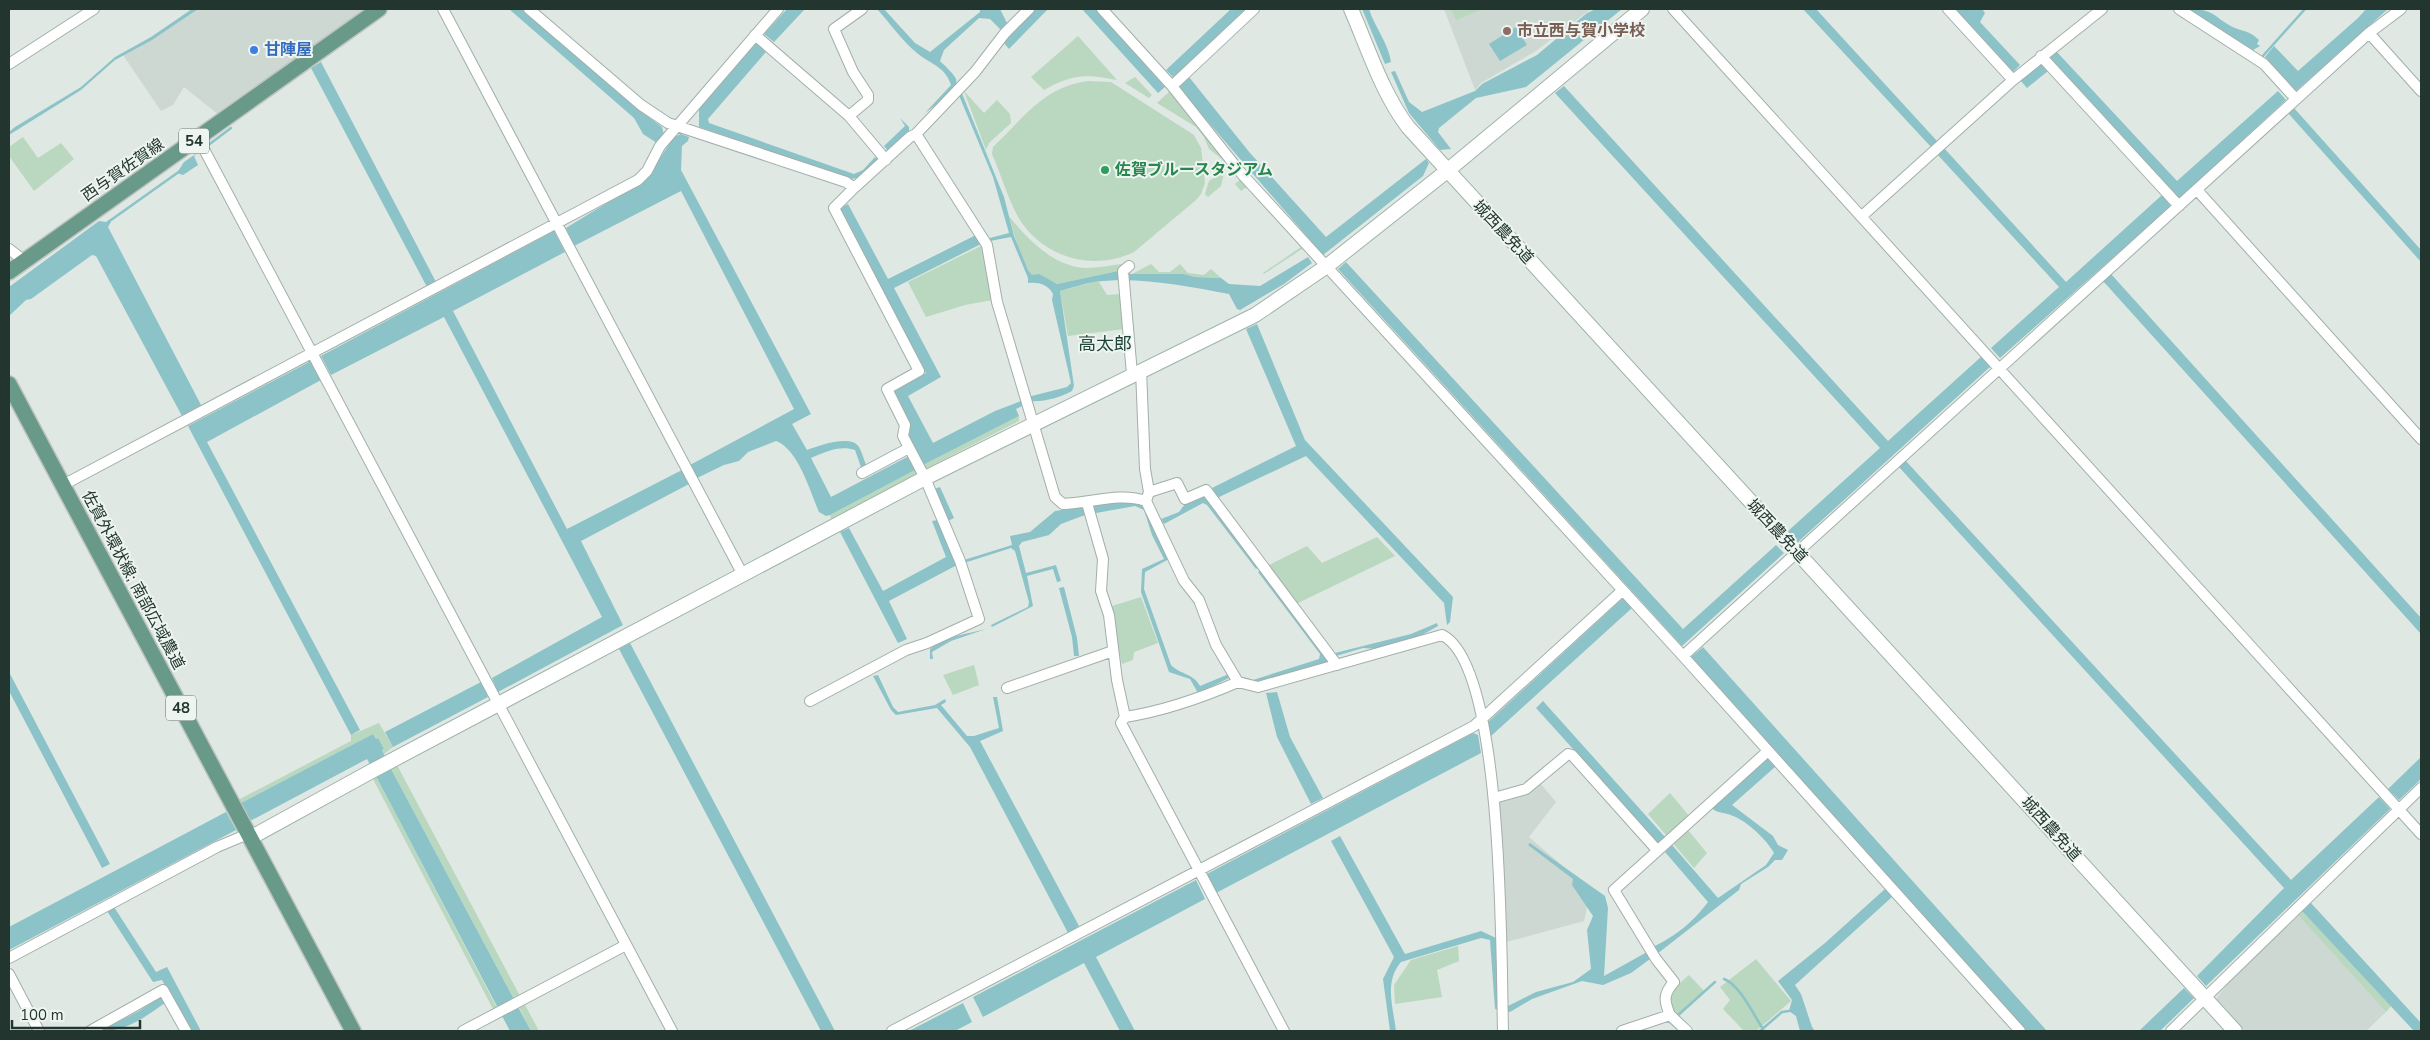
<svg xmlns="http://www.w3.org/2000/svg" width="2430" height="1040" font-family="'Nunito Sans','Noto Sans JP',sans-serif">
	<rect width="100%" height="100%" fill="#dfe8e3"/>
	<path fill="#cdd8d2" d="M 194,9 L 366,9 L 219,115 L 184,87 L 173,105 L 161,111 L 123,55 L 152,38 Z
		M 1444,9 L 1591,9 L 1536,51 L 1481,83 L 1475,90 Z
		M 1540,783 L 1556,802 L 1529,837 L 1591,890 L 1584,921 L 1503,943 L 1497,793 Z
		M 2297,914 L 2386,1012 L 2366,1031 L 2245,1031 L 2216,999 L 2235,974 Z"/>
	<path fill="#bad7bf" d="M 1451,9 L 1482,9 L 1456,20 Z
		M 1078,36 L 1117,80 C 1084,74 1073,74 1044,90 L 1031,77 Z
		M 1135,77 L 1152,95 L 1149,98 L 1125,83 Z
		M 1088,81 L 1111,82 L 1194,135 L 1201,148 L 1205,183 L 1201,194 L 1196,200 L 1134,252 C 1095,271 1047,259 1022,223 C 1010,206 1001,174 992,154 L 993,147 C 1024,118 1043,87 1088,81 Z
		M 964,91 L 984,113 L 997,100 L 1010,114 L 1011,123 L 989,143 L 986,150 Z
		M 1170,91 L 1236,171 L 1228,178 L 1230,169 L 1226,162 L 1209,149 L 1204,137 L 1196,127 L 1157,103 Z
		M 23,137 L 38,158 L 61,143 L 74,159 L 34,191 L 9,156 L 9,147 Z
		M 1220,166 L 1225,169 L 1221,186 L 1208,197 L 1205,194 L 1209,181 L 1218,175 Z
		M 1242,178 L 1305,247 L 1264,274 L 1263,273 L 1301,247 L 1247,187 L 1241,191 L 1235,184 Z
		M 1009,216 C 1027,239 1055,268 1087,268 C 1098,268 1111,265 1122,264 L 1118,271 L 1057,284 L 1039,275 L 1032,275 C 1022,264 1013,231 1009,216 Z
		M 983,245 L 993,300 L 965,305 L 926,317 L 908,282 Z
		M 1151,264 L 1159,272 L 1170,272 L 1180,264 L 1188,273 L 1204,275 L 1211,269 L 1221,278 L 1195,277 L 1184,274 L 1132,274 Z
		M 1094,282 L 1099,282 L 1107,295 L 1120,294 L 1124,329 L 1068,336 L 1060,291 Z
		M 1019,416 L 1019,421 L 925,469 L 923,465 Z
		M 915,470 L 917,474 L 831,519 L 830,515 Z
		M 1377,537 L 1395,556 L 1296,604 L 1267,566 L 1307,546 L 1322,563 Z
		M 1141,597 L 1158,643 L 1134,652 L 1133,660 L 1122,664 L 1109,607 Z
		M 974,665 L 979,685 L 953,695 L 943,675 Z
		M 379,723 L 393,747 L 384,754 L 382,750 L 384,749 L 378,738 L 376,739 L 373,734 L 241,803 L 238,800 L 351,741 L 351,735 Z
		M 397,765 L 520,996 L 514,999 L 391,769 Z
		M 376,776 L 497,1008 L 494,1011 L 372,777 Z
		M 1670,793 L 1690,817 L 1683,824 L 1707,853 L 1694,868 L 1648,814 Z
		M 2302,911 L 2391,1006 L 2386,1012 L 2297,914 Z
		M 1458,946 L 1459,961 L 1437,970 L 1442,997 L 1395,1004 L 1394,985 L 1411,960 Z
		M 1756,959 L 1791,1001 L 1756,1031 L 1744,1031 L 1723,1009 L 1730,1000 L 1720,987 Z
		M 1689,975 L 1705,992 L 1677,1018 L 1673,1013 L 1669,993 Z
		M 524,1003 L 539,1031 L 531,1031 L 519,1007 Z"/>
	<path fill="#8cc3c8" d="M 192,9 L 198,9 L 152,40 L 115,60 L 81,90 L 9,135 L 9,132 L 15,127 L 81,87 L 115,57 L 151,37 Z
		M 509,9 L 524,9 L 639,110 L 662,127 L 664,135 L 657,143 L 643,134 L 634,118 Z
		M 787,9 L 805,9 L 774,42 L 764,34 Z
		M 877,9 L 884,9 L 915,43 L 930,52 L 980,12 L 980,9 L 1000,9 L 1008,25 L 1002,31 L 990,19 L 979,18 L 944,50 L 940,61 C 945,66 953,73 956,79 C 960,89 931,108 924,114 L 951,85 C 945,66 930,64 917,53 C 902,41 890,23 877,9 Z
		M 1035,9 L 1048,9 L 1009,49 L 1004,43 Z
		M 1082,9 L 1096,9 L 1165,87 L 1158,93 Z
		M 1231,9 L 1248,9 L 1175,79 L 1166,70 Z
		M 1362,9 L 1369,9 C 1375,28 1388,42 1391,62 L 1385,64 Z
		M 1596,9 L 1622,9 L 1526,87 L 1476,98 L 1439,128 L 1438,132 L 1451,149 L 1440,150 L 1409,113 L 1391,72 L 1395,71 L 1409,102 L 1422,112 L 1475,91 L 1482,84 L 1537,55 L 1587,13 Z
		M 1803,9 L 1816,9 L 1937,141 L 1931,147 Z
		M 1955,9 L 1982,9 L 1985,13 L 1980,22 L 2020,65 L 2013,72 Z
		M 2188,9 C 2217,9 2213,18 2235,28 C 2247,33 2248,30 2259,40 L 2257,44 L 2260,46 L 2253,50 Z
		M 2366,9 L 2388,9 L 2296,91 L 2265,57 L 2274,46 L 2298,71 L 2358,18 Z
		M 1516,27 L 1527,45 L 1500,61 L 1489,44 Z
		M 756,43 L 766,52 L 708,119 L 709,123 L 854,174 L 863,170 L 875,157 L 879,160 L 858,178 L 851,179 L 699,127 L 699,109 Z
		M 2056,51 L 2177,181 L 2278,91 L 2286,100 L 2179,199 L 2048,57 Z
		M 321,62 L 436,282 L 427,287 L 311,68 Z
		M 2041,63 L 2048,71 L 2027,88 L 2020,80 Z
		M 1189,77 L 1250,153 L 1326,237 L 1426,159 L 1429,163 L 1423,176 L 1323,255 L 1178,87 Z
		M 1564,86 L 1888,441 L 1982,356 L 1991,366 L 1798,542 L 1788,531 L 1880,448 L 1555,93 Z
		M 961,91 L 1004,197 L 1014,236 L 1028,270 L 1032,275 L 1039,274 L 1057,284 L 1118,271 L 1132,274 L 1184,274 L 1195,277 L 1221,278 L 1229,284 L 1260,286 L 1308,257 L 1312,263 L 1284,284 L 1240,310 L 1237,309 L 1229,294 C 1189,286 1134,276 1094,282 C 1083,284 1071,288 1060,291 L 1074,386 L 1072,391 C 1059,398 1044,402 1030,401 L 1028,397 L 1067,387 L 1071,383 L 1052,300 L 1053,294 C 1048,284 1038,282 1028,283 L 1028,278 L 1011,237 L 990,241 L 990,238 L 1009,233 L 993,177 L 958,93 Z
		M 2294,108 L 2421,250 L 2421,262 L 2288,113 Z
		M 900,118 L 909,127 L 909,132 L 888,151 L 884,146 L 905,126 Z
		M 681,134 L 689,137 L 688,141 L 682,146 L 681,170 L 811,414 L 792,424 L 807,450 C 818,446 851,434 859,447 C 862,452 864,460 866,465 L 862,470 L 855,450 C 840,445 825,452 811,458 L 831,497 L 909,456 L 915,470 L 830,515 L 826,516 L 819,512 C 810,491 798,449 776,441 L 748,452 L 739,461 L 724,465 L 697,478 L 690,465 L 794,409 L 681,191 L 574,246 L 566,228 L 646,179 L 674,137 Z
		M 1944,148 L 2066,282 L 2162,195 L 2171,206 L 2000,358 L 1991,348 L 2059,287 L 1937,154 Z
		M 200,151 L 194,156 L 198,165 L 183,175 L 177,173 L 184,162 Z
		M 848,204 L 888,279 L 976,235 L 981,244 L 894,288 L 941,377 L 908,396 L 933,443 L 995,411 L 1021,401 L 1022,406 L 1016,409 L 1019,416 L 923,465 L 908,435 L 910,424 L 893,389 L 926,373 L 839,209 Z
		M 110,219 L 111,222 L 108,227 L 201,405 L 182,416 L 96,256 L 92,255 L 31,299 L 26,300 L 9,316 L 9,287 L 99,221 L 106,222 Z
		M 554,231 L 565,252 L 453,311 L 567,529 L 682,470 L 689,484 L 581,541 L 623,625 L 498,692 L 492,678 L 602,617 L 444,317 L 331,375 L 321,356 Z
		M 1346,262 L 1683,629 L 1776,545 L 1784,553 L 1682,646 L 1338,269 Z
		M 2111,274 L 2421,618 L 2421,634 L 2103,281 Z
		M 1257,324 L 1305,440 L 1453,597 L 1450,622 L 1447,625 L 1444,603 L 1306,456 L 1217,498 L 1212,488 L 1296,446 L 1246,329 Z
		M 311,361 L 321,380 L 207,442 L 360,730 L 351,735 L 188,426 Z
		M 1905,460 L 2291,880 L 2379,797 L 2390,809 L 2206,986 L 2197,976 L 2284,888 L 1898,466 Z
		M 940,487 L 954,518 L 948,521 L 934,489 Z
		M 1204,494 L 1259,567 L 1256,569 L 1207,505 L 1203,503 L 1164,524 L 1161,519 L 1179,512 L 1185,504 Z
		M 1135,500 L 1141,501 L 1169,559 L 1145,572 L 1144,589 L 1171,665 C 1181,675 1193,673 1200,686 L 1229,674 L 1231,677 L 1198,693 L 1190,679 L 1169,672 L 1141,592 L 1142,569 L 1164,559 L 1152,535 L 1144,510 L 1135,506 L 1085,515 L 1061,524 L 1049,535 L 1022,542 L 1019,546 L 1026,573 L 1056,565 L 1061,581 L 1057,582 L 1053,569 L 1027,576 L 1033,606 L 992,627 L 991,625 L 1028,607 L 1029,602 L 1015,551 L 1011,548 L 964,563 L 964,560 L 1012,545 L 1010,536 L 1030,532 L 1055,511 Z
		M 938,520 L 957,565 L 889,601 L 907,639 L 898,643 L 840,532 L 849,528 L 883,591 L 946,557 L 932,521 Z
		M 1262,570 L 1329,660 L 1328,663 L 1253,683 L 1244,681 L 1244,677 L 1253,680 L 1319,659 L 1320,654 L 1258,572 Z
		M 1064,587 L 1077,638 L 1079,656 L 1074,656 L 1072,637 L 1059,588 Z
		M 1623,598 L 1632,608 L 1491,736 L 1487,723 Z
		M 1437,623 L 1438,626 L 1420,636 L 1378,649 L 1363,648 L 1336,656 L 1335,653 L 1411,634 Z
		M 986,629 L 951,641 L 932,652 L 933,659 L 930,659 L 930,649 C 946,636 967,634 986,629 Z
		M 630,643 L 835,1031 L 821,1031 L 619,649 Z
		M 1703,647 L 2047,1031 L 2026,1031 L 1691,657 Z
		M 9,672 L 110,864 L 102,868 L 9,691 Z
		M 878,675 L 893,707 L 898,712 L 935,705 L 945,699 L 946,702 L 941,705 L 967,736 L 974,736 L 999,728 L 993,697 L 997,697 L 1003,731 L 980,741 L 1079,926 L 1068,933 L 970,747 L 937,708 L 896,715 L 891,710 L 873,676 Z
		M 481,682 L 488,697 L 393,747 L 385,732 Z
		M 1277,692 L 1290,737 L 1323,798 L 1311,804 L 1277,737 L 1266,693 Z
		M 1543,701 L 1665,837 L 1658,843 L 1536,708 Z
		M 1473,733 L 1478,735 L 1481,753 L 1216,893 L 1205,875 Z
		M 373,734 L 376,739 L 378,738 L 384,749 L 382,750 L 391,769 L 531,1031 L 510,1031 L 367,759 L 250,821 L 241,803 Z
		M 2421,757 L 2421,779 L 2399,800 L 2388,789 Z
		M 1767,758 L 1775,767 L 1732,805 L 1773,836 L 1778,845 L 1788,850 L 1782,860 L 1775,860 L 1768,867 L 1741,884 L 1739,890 L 1657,954 L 1653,947 C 1677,935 1692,923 1708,902 L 1665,852 L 1672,845 L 1718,898 L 1766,865 L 1774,853 C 1767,840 1747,821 1733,816 C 1726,812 1717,814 1712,808 Z
		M 226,812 L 236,830 L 9,950 L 9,927 Z
		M 1340,836 L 1405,954 L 1481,931 L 1496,938 L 1498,1006 L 1508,1006 L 1536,992 L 1573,982 L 1591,969 L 1587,930 L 1593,916 L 1572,885 L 1573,879 L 1528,845 L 1530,843 L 1605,896 L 1608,908 L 1604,976 L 1647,952 L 1650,959 L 1631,973 L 1603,985 L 1582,981 L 1532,999 L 1510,1012 L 1495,1009 L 1490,940 L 1481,938 L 1401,962 C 1384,982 1393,1006 1396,1031 L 1390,1031 L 1383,979 L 1394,957 L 1331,841 Z
		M 1196,880 L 1205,899 L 1096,957 L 1135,1031 L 1120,1031 L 1084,963 L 983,1017 L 973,997 Z
		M 1885,889 L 1892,897 L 1795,985 L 1801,994 L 1812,1027 L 1815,1031 L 1800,1031 L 1796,1016 L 1789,1011 L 1792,1000 L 1778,981 L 1825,943 Z
		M 2311,903 L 2421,1023 L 2421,1031 L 2414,1031 L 2302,911 Z
		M 114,907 L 156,972 L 167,967 L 201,1031 L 190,1031 L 162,980 L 153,982 L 107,911 Z
		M 2184,988 L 2194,998 L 2160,1031 L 2139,1031 Z
		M 161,996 L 165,1003 C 143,1018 128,1031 100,1031 L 139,1011 Z
		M 963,1003 L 972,1022 L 955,1031 L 909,1031 Z"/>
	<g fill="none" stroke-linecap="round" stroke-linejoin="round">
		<path stroke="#8cc3c8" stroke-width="2.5" d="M 2262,57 L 2305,9
			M 207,146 L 231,128
			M 111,220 L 180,171
			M 1724,979 C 1740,985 1753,1014 1763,1029
			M 1677,1016 L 1715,982
			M 1665,1021 L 1670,1022 L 1679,1030
			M 1760,1031 L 1782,1012 L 1789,1011"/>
		<defs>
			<path id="street" d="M 443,9 L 743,575
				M 529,9 L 641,105 L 668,123 L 846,182 L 854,188 L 910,137 L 916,134 L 987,245 L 997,302 L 1055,497 L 1063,504 C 1091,503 1120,492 1146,501
				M 862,9 L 834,29 L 853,72 L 868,95 L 868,100 L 849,116 L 886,160
				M 1102,9 L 1172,86 L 1241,173 L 1683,656 L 2020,1031
				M 1673,9 L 2421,834
				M 1948,9 L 2013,80
				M 2179,9 L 2264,64 L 2296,99
				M 2369,33 L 2421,91
				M 755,35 L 849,116
				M 2041,56 L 2179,206
				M 9,64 L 94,9
				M 1172,86 L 1254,9
				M 916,134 L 975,72 L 1005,33 L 1029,9
				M 198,138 L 672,1031
				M 2197,190 L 2421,439
				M 1862,216 L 2013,80 L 2102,9
				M 9,249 L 18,256 L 22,262
				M 1129,266 L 1123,271 L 1132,374
				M 1141,370 L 1145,469 L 1149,492 L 1146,501 L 1184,581 L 1199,600 L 1216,645 L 1238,682 L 1258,687 L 1442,635 C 1505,665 1501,962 1503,1031
				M 862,473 L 909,448
				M 63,485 L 638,180 L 647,171 L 660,146 L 778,9
				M 1149,492 L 1177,483 L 1185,499 L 1206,490 L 1337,665
				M 1087,503 L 1103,559 L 1101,591 L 1109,615 L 1117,680 L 1125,717 C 1164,711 1201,698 1238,682
				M 1683,656 L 2369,33 L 2401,9
				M 1007,688 L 1113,651
				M 810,701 L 906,650 L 927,643 L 979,619 L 960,561 L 925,478 L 903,436 L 905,425 L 887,389 L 919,371 L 834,208 L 854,188
				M 1125,717 L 1121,723 L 1284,1031
				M 1494,798 L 1526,789 L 1568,754 L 1572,755 L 1657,850
				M 9,958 L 217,847 L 248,834
				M 9,974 L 39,1031
				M 1670,1015 C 1664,1001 1663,994 1674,982 L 1656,959 L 1614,890 L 1768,751
				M 90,1031 L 163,990 L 186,1031
				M 463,1031 L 626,945
				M 892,1031 L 1474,726 L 1623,590
				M 1622,1031 L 1670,1015 L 1687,1031
				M 2171,1031 L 2421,788"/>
			<path id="secondary" d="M 1351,9 C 1368,48 1382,93 1408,127 L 2235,1031
				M 250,838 L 370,772 L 925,478 L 1255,315 L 1327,266 L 1447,171 L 1642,9"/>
			<path id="primary" d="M 9,272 L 379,9
				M 9,384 L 353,1031"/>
		</defs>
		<use href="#street" stroke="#a3afa9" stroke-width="12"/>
		<use href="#secondary" stroke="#9fb3aa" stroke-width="16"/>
		<use href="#primary" stroke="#bdc3c1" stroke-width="18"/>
		<use href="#street" stroke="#fff" stroke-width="10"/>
		<use href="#secondary" stroke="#fff" stroke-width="14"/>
		<use href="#primary" stroke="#689989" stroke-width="15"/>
	</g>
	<circle fill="#8d6e63" stroke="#eef5f1" stroke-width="2" cx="1507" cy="31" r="5"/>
	<circle fill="#3f7fe0" stroke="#eef5f1" stroke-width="2" cx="254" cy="50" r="5"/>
	<circle fill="#2e9e5b" stroke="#eef5f1" stroke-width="2" cx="1105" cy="170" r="5"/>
	<g text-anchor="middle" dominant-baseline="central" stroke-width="4" stroke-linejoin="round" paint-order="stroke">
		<g fill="#eef5f1" stroke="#5f6f69" stroke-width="1">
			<rect x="179" y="128.5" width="30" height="25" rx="4"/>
			<rect x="166" y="695.5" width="30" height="25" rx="4"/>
		</g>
		<g font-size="15" font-weight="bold" fill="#22362f">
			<text x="194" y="141">54</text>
			<text x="181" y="708">48</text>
		</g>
		<g font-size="16" font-weight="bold" fill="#785e54" stroke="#eef5f1" text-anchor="start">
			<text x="1517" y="31">市立西与賀小学校</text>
		</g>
		<g font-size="16" font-weight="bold" fill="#366cbe" stroke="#eef5f1" text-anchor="start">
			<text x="264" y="50">甘陣屋</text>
		</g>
		<g font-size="16" fill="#22362f" stroke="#eef5f1">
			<text transform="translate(123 170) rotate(-35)">西与賀佐賀線</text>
			<text transform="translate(1503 232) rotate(47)">城西農免道</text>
			<text transform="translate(1777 531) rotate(47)">城西農免道</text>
			<text transform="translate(133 580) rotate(62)">佐賀外環状線; 南部広域農道</text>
			<text transform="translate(2051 829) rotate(48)">城西農免道</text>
		</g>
		<g font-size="16" font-weight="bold" fill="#27864d" stroke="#eef5f1" text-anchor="start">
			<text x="1115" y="170">佐賀ブルースタジアム</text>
		</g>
		<g font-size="18" fill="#20453a" stroke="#eef5f1">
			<text x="1105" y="344">高太郎</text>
		</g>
	</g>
	<rect width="2430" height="1040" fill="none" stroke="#22362f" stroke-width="20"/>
	<path d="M12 1020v8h128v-8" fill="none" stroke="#22362f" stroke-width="2.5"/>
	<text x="20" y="1020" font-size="15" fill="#22362f" stroke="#eef5f1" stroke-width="4" paint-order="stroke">100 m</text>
</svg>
